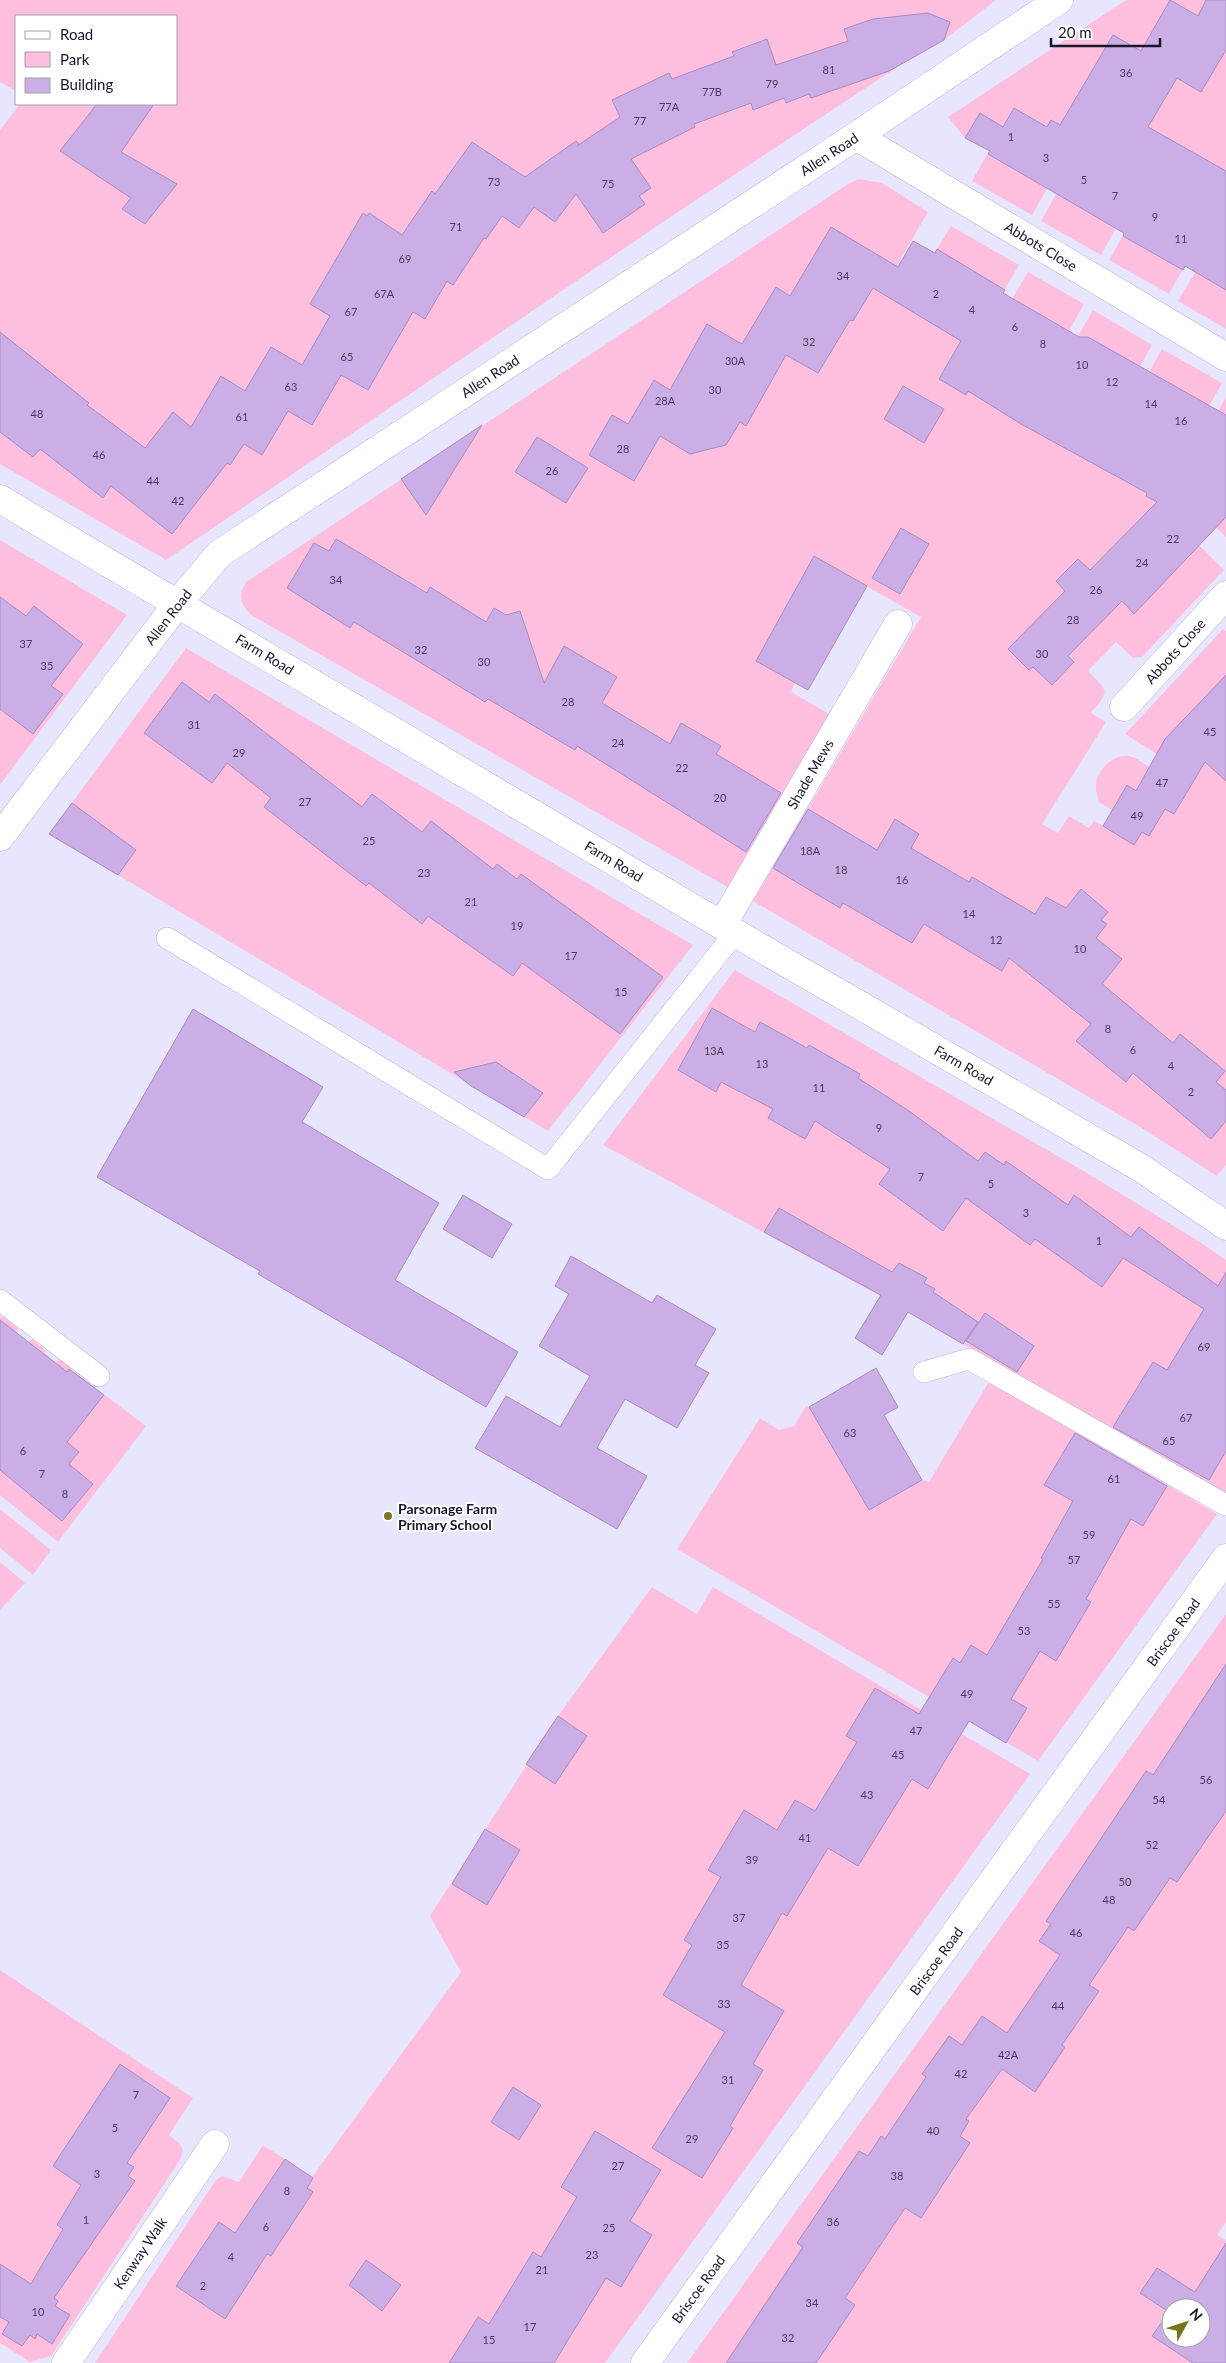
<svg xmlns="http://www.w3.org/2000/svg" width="1226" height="2363" font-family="Lato,sans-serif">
	<rect width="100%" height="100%" fill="#e8e6ff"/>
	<path fill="#fdbfdd" d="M 0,0 L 996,0 L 944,40 L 902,64 L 669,218 L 166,560 L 0,464 L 0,130 L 20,104 L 176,104 L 176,16 L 16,16 L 16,91 L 0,82 Z
		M 1126,0 L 1226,0 L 1226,205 L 1209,223 L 1169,294 L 1109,260 L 1150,189 L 1116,228 L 1101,255 L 1041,221 L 1082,148 L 1074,142 L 1032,215 L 972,181 L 989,151 L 965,138 L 948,117 Z
		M 859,179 L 882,183 L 928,212 L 897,265 L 919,279 L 951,226 L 1019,265 L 979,332 L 956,350 L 989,338 L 1028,272 L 1084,304 L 1069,331 L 1054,378 L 1093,310 L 1152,345 L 1114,412 L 1123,418 L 1162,349 L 1222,383 L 1183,453 L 1218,412 L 1226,397 L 1226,537 L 1216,527 L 1199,545 L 1224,570 L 1142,657 L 1133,658 L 1116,642 L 1088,671 C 1108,692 1111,689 1091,713 L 1106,722 L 1042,824 L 1058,833 L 1069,816 L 1089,828 L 1094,821 L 1107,828 L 1114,816 L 1110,814 L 1112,810 L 1099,802 C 1097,796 1095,789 1096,782 C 1099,768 1117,751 1132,757 C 1138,759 1144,764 1150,767 L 1157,754 L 1125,734 L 1223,629 L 1226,631 L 1226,1165 L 1217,1176 L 1140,1127 L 753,901 L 921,617 L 866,586 L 795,683 L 791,692 L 831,715 L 729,888 L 251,615 C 240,604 238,596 246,582 L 848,184 Z
		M 1226,225 L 1226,329 L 1178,301 L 1220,231 Z
		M 0,540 L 127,615 L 0,785 Z
		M 186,648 L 693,945 L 548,1131 L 49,834 Z
		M 735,970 L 1087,1173 L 1200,1242 L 1226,1260 L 1226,1496 L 878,1295 L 603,1145 Z
		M 0,1317 L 4,1317 L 19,1329 L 16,1333 L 28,1343 L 32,1339 L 46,1351 L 45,1353 L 56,1363 L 61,1357 L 72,1366 L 70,1369 L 146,1426 L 58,1542 L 0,1495 Z
		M 990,1380 L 1217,1514 L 1038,1761 L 677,1549 L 760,1418 L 779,1430 L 794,1426 L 806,1406 L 809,1407 L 869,1510 L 922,1480 L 929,1482 Z
		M 0,1509 L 51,1550 L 33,1575 L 0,1548 Z
		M 0,1562 L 25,1583 L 0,1610 Z
		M 652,1587 L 697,1614 L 713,1587 L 1030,1774 L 605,2363 L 95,2363 L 216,2180 L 222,2176 L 239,2182 L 263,2145 L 312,2177 L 461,1972 L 430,1916 L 558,1716 Z
		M 1226,1614 L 1226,2222 L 1217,2235 L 1226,2240 L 1226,2326 L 1201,2308 L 1201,2304 L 1182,2283 L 1171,2308 L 1171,2338 L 1201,2338 L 1226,2363 L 687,2363 Z
		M 0,1970 L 193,2098 L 169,2135 L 179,2143 L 183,2150 L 180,2160 L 51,2356 L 30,2362 L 0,2343 Z"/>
	<path fill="#cbaee5" stroke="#a88cc1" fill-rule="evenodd" d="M 1170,0 L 1198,16 L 1206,0 L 1226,0 L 1226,50 L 1201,92 L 1177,78 L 1148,127 L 1226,171 L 1226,290 L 1185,266 L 1183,270 L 1123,236 L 1124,233 L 988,154 L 990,151 L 965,138 L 980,113 L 1003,127 L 1014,108 L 1047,127 L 1051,120 L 1060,125 L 1113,35 L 1141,51 Z
		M 928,13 L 950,22 L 944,40 L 889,71 L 811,98 L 809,94 L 786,103 L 784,98 L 753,110 L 751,103 L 694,124 L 695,127 L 631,159 L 651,188 L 639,196 L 645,204 L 603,233 L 576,194 L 555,222 L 534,207 L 519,228 L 502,216 L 486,239 L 484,238 L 453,285 L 447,281 L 425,319 L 413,312 L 368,390 L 341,375 L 312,425 L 288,411 L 262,455 L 244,444 L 230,465 L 227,463 L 172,534 L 111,486 L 103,498 L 40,449 L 33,457 L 0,432 L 0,332 L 89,403 L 87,405 L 145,448 L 173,412 L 191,427 L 221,376 L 245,391 L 271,347 L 302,365 L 330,316 L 310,304 L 363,213 L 367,216 L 369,213 L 402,235 L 432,191 L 435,194 L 472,142 L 525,177 L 576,141 L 579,144 L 577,146 L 620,117 L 612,100 L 669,73 L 672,79 L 734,56 L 732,52 L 767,39 L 776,65 L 848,41 L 844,29 L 873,19 Z
		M 97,104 L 154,104 L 121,152 L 177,184 L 145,224 L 122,209 L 131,198 L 60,151 Z
		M 831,227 L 898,267 L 913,241 L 935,253 L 937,249 L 1005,290 L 1003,293 L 1079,337 L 1088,337 L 1226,415 L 1226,517 L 1134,614 L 1122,601 L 1068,656 L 1074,662 L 1052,685 L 1033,667 L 1029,670 L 1008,649 L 1065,591 L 1056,581 L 1078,559 L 1090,570 L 1157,502 L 1146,496 L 1147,493 L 1021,424 L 968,391 L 966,395 L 939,379 L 961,341 L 873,288 L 853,321 L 850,320 L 818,373 L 786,355 L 746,426 L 740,422 L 726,445 L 690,454 L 660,436 L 634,481 L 589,455 L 612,415 L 628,424 L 654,380 L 670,390 L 707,324 L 742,344 L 776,287 L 790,296 Z
		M 903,386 L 944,409 L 924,443 L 884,419 Z
		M 482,425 L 426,515 L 401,479 Z
		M 537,437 L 588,468 L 566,503 L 515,472 Z
		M 901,528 L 929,544 L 900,594 L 872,578 Z
		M 336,539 L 427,593 L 430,587 L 486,622 L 494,608 L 506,615 L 520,611 L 544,683 L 564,646 L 617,677 L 602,703 L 670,744 L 681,723 L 721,746 L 716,754 L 781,793 L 746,852 L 577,746 L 575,750 L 488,699 L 485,702 L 354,622 L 350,628 L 287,588 L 314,543 L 329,551 Z
		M 814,556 L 867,586 L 808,690 L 756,661 Z
		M 0,597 L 26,616 L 34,606 L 83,644 L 51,686 L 63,694 L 33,734 L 0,709 Z
		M 1226,675 L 1226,781 L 1205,762 L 1174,814 L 1165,809 L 1149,836 L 1142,832 L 1134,845 L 1103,826 L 1127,785 L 1136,791 L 1165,739 Z
		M 182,682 L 209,702 L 215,694 L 362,807 L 372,794 L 422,832 L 431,821 L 493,869 L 497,864 L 517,879 L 521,874 L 663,977 L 620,1034 L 522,963 L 513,976 L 428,916 L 422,924 L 369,883 L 366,886 L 264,807 L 271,798 L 227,763 L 212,783 L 144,733 Z
		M 72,803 L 136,850 L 118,875 L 49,834 Z
		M 808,809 L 877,850 L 895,819 L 919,834 L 911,848 L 969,882 L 972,877 L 1035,914 L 1046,897 L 1066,908 L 1081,889 L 1108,912 L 1101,920 L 1107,924 L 1096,938 L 1122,959 L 1102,984 L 1173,1043 L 1180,1034 L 1225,1071 L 1216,1082 L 1226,1090 L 1226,1121 L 1211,1139 L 1133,1073 L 1126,1082 L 1076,1041 L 1091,1024 L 1009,958 L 1002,971 L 924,924 L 912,943 L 843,903 L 840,908 L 776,870 L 773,868 Z
		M 712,1008 L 755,1032 L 760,1022 L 807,1048 L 809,1045 L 860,1074 L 858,1078 L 906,1109 L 978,1161 L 985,1152 L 1004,1165 L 1006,1161 L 1068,1205 L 1074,1195 L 1131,1237 L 1139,1227 L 1218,1286 L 1226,1272 L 1226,1451 L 1209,1480 L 1113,1427 L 1153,1362 L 1167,1370 L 1204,1309 L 1123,1258 L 1102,1287 L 1035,1239 L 1030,1245 L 966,1198 L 943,1231 L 879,1184 L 890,1169 L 815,1121 L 805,1139 L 768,1118 L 773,1109 L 721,1082 L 716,1092 L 678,1070 Z
		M 193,1009 L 323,1087 L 302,1122 L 439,1203 L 395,1280 L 518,1352 L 486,1407 L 258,1274 L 260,1271 L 97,1177 Z
		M 496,1062 L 543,1093 L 524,1117 L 471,1086 L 454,1072 Z
		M 463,1195 L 512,1224 L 492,1258 L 443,1229 Z
		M 779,1208 L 892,1272 L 899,1263 L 927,1278 L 924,1283 L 935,1289 L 933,1292 L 978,1322 L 963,1344 L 908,1312 L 882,1355 L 855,1338 L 881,1295 L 764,1232 Z
		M 571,1256 L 652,1303 L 657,1295 L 716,1329 L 695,1365 L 709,1373 L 677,1428 L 625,1399 L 597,1448 L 647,1476 L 617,1529 L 475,1448 L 506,1396 L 560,1427 L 590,1376 L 539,1346 L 569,1294 L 555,1286 Z
		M 985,1313 L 1034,1346 L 1017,1372 L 966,1341 Z
		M 0,1320 L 67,1372 L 69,1369 L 104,1395 L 67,1442 L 79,1452 L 69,1464 L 93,1484 L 62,1521 L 0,1470 Z
		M 876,1368 L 898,1407 L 884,1415 L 922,1480 L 869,1510 L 809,1407 Z
		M 1075,1433 L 1167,1486 L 1143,1526 L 1131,1519 L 1086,1599 L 1091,1602 L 1056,1661 L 1040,1651 L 1011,1699 L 1027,1708 L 1006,1743 L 969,1721 L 928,1789 L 912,1779 L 858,1866 L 828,1848 L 787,1916 L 782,1913 L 741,1985 L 784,2011 L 753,2064 L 763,2070 L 730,2126 L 733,2128 L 702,2178 L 652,2148 L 725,2032 L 663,1995 L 692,1945 L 684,1940 L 721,1877 L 708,1870 L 744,1810 L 777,1830 L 795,1800 L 815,1811 L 857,1742 L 846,1736 L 875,1688 L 919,1714 L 953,1658 L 960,1663 L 971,1645 L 987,1655 L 1043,1559 L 1041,1558 L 1073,1501 L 1044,1485 Z
		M 1226,1664 L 1226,1811 L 1177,1882 L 1170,1878 L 1134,1931 L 1128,1927 L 1089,1985 L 1099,1991 L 1062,2045 L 1065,2047 L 1035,2092 L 1002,2069 L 966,2119 L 969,2121 L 960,2136 L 970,2143 L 921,2218 L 905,2208 L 845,2298 L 855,2305 L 816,2363 L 726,2363 L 803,2247 L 797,2243 L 859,2151 L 868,2156 L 881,2136 L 885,2139 L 926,2077 L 922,2074 L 949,2036 L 962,2045 L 982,2016 L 1007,2033 L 1060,1955 L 1039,1941 L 1051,1924 L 1046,1921 L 1146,1771 L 1153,1775 Z
		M 558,1716 L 587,1736 L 555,1784 L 526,1764 Z
		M 485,1829 L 520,1850 L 487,1905 L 452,1884 Z
		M 120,2064 L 170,2098 L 127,2163 L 134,2167 L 128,2176 L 135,2181 L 54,2298 L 58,2301 L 55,2306 L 70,2315 L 52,2344 L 37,2334 L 35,2339 L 30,2335 L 22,2346 L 2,2334 L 9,2322 L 0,2317 L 0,2264 L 31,2284 L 63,2229 L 57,2225 L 81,2185 L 53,2166 Z
		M 513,2087 L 541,2105 L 519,2140 L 491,2122 Z
		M 595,2131 L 661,2170 L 630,2221 L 652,2235 L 621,2287 L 606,2278 L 554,2363 L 449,2363 L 478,2317 L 489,2324 L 533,2252 L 541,2257 L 577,2197 L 561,2187 Z
		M 285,2159 L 313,2178 L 307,2188 L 313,2192 L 271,2256 L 267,2254 L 225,2319 L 176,2286 L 219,2222 L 235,2233 Z
		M 1226,2243 L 1226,2363 L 1193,2363 L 1152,2336 L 1169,2312 L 1140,2293 L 1157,2268 L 1195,2292 ZM 1171,2308 L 1201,2308 L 1201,2338 L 1171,2338 Z
		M 366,2260 L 401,2285 L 382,2311 L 349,2285 Z"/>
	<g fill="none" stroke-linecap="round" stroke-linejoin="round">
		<defs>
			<path id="lane" d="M 167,938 L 548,1169 L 735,933
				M 0,1300 L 99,1376
				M 924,1372 L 969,1359 L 1226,1505"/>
			<path id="street" d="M 856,136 L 1226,357
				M 0,499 L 735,933 L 1141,1168 L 1226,1226
				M 1124,707 L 1226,595
				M 0,837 L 178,603 L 219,554 L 856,136 L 1059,0
				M 722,925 L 898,624
				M 66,2363 L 215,2144
				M 645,2363 L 1226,1558"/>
		</defs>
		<use href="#lane" stroke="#b7b2ec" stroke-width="22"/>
		<use href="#street" stroke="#b7b2ec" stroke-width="29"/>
		<use href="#lane" stroke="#fff" stroke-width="21"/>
		<use href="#street" stroke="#fff" stroke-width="28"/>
	</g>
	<circle fill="#78761c" stroke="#fff" stroke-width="2" cx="388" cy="1516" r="5"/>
	<g text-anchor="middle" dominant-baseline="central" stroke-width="4" stroke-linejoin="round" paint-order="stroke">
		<g font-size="11" fill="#463c5a">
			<text x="829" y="69">81</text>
			<text x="1126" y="72">36</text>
			<text x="772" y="83">79</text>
			<text x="712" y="91">77B</text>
			<text x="669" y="106">77A</text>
			<text x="640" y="120">77</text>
			<text x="1011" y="136">1</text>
			<text x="1046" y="157">3</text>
			<text x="1084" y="179">5</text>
			<text x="494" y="181">73</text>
			<text x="608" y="183">75</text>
			<text x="1115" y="195">7</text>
			<text x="1155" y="216">9</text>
			<text x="456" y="226">71</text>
			<text x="1181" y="238">11</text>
			<text x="405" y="258">69</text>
			<text x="843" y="275">34</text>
			<text x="384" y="293">67A</text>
			<text x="936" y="293">2</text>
			<text x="972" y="309">4</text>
			<text x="351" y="311">67</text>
			<text x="1015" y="326">6</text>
			<text x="809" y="341">32</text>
			<text x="1043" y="343">8</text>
			<text x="347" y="356">65</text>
			<text x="735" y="360">30A</text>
			<text x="1082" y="364">10</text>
			<text x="1112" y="381">12</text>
			<text x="291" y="386">63</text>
			<text x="715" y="389">30</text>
			<text x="665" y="400">28A</text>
			<text x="1151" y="403">14</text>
			<text x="37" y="413">48</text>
			<text x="242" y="416">61</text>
			<text x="1181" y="420">16</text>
			<text x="623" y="448">28</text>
			<text x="99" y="454">46</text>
			<text x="552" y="470">26</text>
			<text x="153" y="480">44</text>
			<text x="178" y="500">42</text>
			<text x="1173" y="538">22</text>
			<text x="1142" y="562">24</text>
			<text x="336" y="579">34</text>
			<text x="1096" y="589">26</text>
			<text x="1073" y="619">28</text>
			<text x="26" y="643">37</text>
			<text x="421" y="649">32</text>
			<text x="1042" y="653">30</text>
			<text x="484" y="661">30</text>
			<text x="47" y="665">35</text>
			<text x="568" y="701">28</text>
			<text x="194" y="724">31</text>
			<text x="1210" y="731">45</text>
			<text x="618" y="742">24</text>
			<text x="239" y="752">29</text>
			<text x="682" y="767">22</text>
			<text x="1162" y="782">47</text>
			<text x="720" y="797">20</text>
			<text x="305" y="801">27</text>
			<text x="1137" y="815">49</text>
			<text x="369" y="840">25</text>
			<text x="810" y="850">18A</text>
			<text x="841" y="869">18</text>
			<text x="424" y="872">23</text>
			<text x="902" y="879">16</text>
			<text x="471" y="901">21</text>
			<text x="969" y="913">14</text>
			<text x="517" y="925">19</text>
			<text x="996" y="939">12</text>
			<text x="1080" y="948">10</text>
			<text x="571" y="955">17</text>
			<text x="621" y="991">15</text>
			<text x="1108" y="1028">8</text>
			<text x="1133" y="1049">6</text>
			<text x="714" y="1050">13A</text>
			<text x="762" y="1063">13</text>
			<text x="1171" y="1065">4</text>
			<text x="819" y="1087">11</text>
			<text x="1191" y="1091">2</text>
			<text x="879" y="1127">9</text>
			<text x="921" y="1176">7</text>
			<text x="991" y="1183">5</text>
			<text x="1026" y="1212">3</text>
			<text x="1099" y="1240">1</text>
			<text x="1204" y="1346">69</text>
			<text x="1186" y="1417">67</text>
			<text x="850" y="1432">63</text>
			<text x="1169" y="1440">65</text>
			<text x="23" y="1450">6</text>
			<text x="42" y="1473">7</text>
			<text x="1114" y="1478">61</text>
			<text x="65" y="1493">8</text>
			<text x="1089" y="1534">59</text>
			<text x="1074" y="1559">57</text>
			<text x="1054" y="1603">55</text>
			<text x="1024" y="1630">53</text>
			<text x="967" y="1693">49</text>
			<text x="916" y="1730">47</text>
			<text x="898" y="1754">45</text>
			<text x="1206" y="1779">56</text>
			<text x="867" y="1794">43</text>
			<text x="1159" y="1799">54</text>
			<text x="805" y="1837">41</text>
			<text x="1152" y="1844">52</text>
			<text x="752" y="1859">39</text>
			<text x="1125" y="1881">50</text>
			<text x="1109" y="1899">48</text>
			<text x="739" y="1917">37</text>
			<text x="1076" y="1932">46</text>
			<text x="723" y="1944">35</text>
			<text x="724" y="2003">33</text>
			<text x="1058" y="2005">44</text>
			<text x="1008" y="2054">42A</text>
			<text x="961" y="2073">42</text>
			<text x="728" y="2079">31</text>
			<text x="136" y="2094">7</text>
			<text x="115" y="2127">5</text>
			<text x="933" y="2130">40</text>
			<text x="692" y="2138">29</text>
			<text x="618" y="2165">27</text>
			<text x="97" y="2173">3</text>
			<text x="897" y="2175">38</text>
			<text x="287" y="2190">8</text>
			<text x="86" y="2219">1</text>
			<text x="833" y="2221">36</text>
			<text x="266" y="2226">6</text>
			<text x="609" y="2227">25</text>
			<text x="592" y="2254">23</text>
			<text x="231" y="2256">4</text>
			<text x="542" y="2269">21</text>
			<text x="203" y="2285">2</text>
			<text x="812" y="2302">34</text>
			<text x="38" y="2311">10</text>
			<text x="530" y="2326">17</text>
			<text x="788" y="2337">32</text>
			<text x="489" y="2339">15</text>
		</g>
		<g font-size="14" fill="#19162c" stroke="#fff">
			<text transform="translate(829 154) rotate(-33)">Allen Road</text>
			<text transform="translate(1041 246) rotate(31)">Abbots Close</text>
			<text transform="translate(490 376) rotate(-33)">Allen Road</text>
			<text transform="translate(168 617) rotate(-52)">Allen Road</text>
			<text transform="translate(1175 651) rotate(-48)">Abbots Close</text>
			<text transform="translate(265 654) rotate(31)">Farm Road</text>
			<text transform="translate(810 774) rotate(-60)">Shade Mews</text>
			<text transform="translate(614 861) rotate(31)">Farm Road</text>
			<text transform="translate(964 1065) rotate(30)">Farm Road</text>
			<text transform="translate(1173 1632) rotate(-54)">Briscoe Road</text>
			<text transform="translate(936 1961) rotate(-54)">Briscoe Road</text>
			<text transform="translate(140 2253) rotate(-56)">Kenway Walk</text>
			<text transform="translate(698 2289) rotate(-54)">Briscoe Road</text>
		</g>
		<g font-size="14" font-weight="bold" fill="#19162c" stroke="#fff" text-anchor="start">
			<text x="398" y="1508">Parsonage Farm<tspan x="398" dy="16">Primary School</tspan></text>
		</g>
	</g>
	<rect x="15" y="15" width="162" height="90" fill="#ffffff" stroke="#a3a2ab"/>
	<rect x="25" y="31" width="25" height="8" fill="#ffffff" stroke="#a3a2ab"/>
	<text x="60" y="40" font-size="15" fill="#19162c">Road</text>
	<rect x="25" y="52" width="25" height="15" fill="#fdbfdd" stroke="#a3a2ab"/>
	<text x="60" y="65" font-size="15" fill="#19162c">Park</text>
	<rect x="25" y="78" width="25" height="15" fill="#cbaee5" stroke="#a3a2ab"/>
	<text x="60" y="90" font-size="15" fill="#19162c">Building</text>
	<g transform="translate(1186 2323) rotate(50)"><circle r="24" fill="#ffffff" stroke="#a3a2ab"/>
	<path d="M0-4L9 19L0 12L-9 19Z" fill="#78761c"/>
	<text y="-8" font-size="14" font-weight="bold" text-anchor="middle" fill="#19162c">N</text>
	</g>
	<path d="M1051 38v8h109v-8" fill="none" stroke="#19162c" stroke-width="2.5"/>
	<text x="1058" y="38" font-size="15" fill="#19162c" stroke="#ffffff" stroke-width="4" paint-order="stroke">20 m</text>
</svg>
